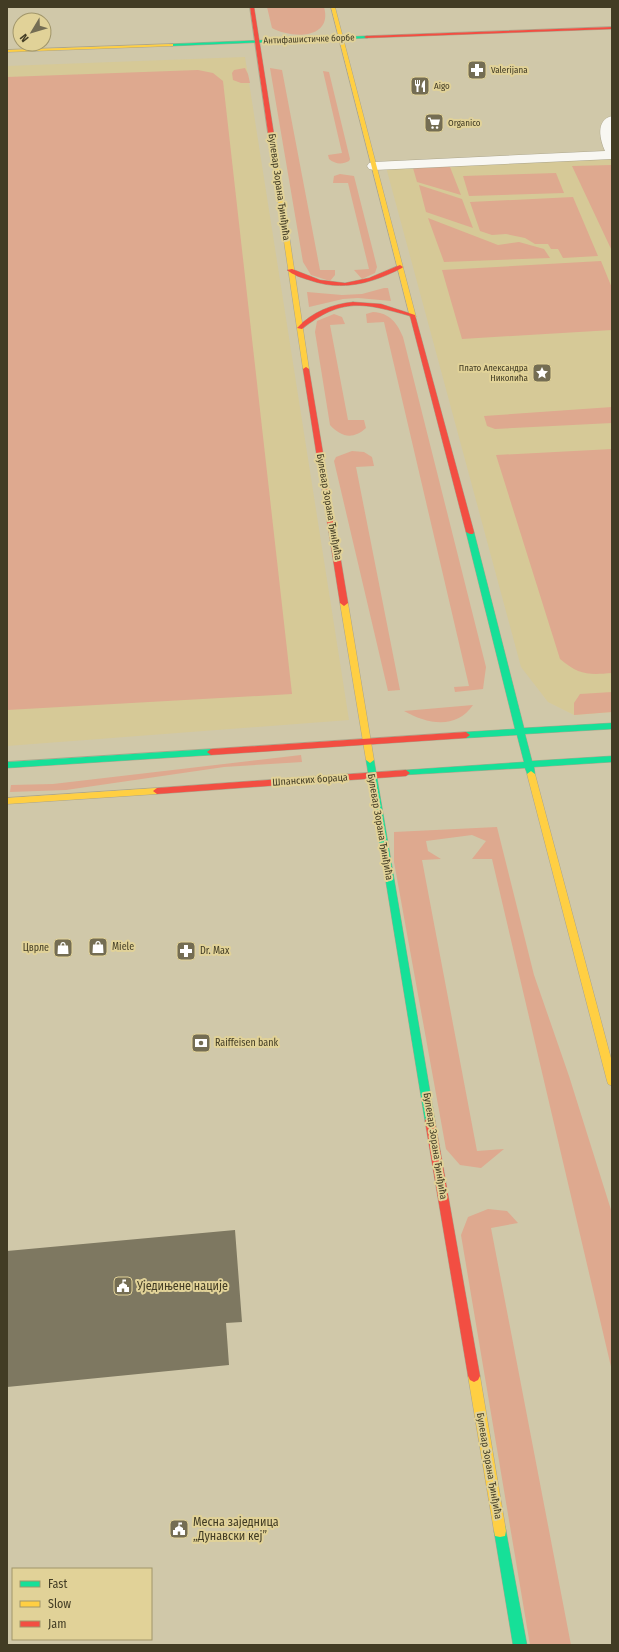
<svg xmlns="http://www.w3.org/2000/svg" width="619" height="1652" font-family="'Fira Sans Condensed',sans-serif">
	<rect width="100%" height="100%" fill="#d0c8a9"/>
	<path fill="#d6c997" d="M 245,57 L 349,720 L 7,746 L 7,66 Z
		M 612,158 L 612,712 L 574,715 L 548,702 L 521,667 L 386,167 Z"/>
	<path fill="#dea98f" d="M 267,7 L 324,7 C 333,39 292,39 272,28 Z
		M 245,68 L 248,74 L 250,83 L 241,83 L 233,80 L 232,73 L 234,70 Z
		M 270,68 L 282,70 L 320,270 L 335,270 L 335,275 L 330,281 L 311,275 L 303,262 Z
		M 198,70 L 213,73 L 223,81 L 292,694 L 7,710 L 7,77 Z
		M 323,71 L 329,72 L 350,159 L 349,161 C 342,165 335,164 329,159 L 328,155 L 342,153 Z
		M 612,165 L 612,251 L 572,166 Z
		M 417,167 L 450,167 L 461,195 L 417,182 L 413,168 Z
		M 556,173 L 564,193 L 469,196 L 463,176 Z
		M 340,174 L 354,176 L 377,267 L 375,273 L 362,279 L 354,270 L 369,269 L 348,183 L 333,183 L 334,176 Z
		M 419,185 L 462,199 L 473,228 L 426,212 Z
		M 573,197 L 598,256 L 563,258 L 558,249 L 551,249 L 548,244 L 535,244 L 525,238 L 506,234 L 492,235 L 480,231 L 470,202 Z
		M 428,218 L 498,245 L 519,242 L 544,249 L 550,258 L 444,262 Z
		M 601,261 L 612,288 L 612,330 L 462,339 L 442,270 Z
		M 384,288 L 388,288 L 391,301 L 358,298 L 343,299 L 309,307 L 307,292 L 342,295 L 362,294 Z
		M 373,312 C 390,313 397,323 403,337 L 486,667 L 483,689 L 455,692 L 454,687 L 469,686 L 384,322 L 367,323 L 366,314 Z
		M 334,314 L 342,317 L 345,324 L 330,325 L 348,420 L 364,420 L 366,428 C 353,440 341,437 330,425 L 315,332 L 317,321 Z
		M 612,407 L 612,423 L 495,429 L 487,426 L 484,416 Z
		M 612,449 L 612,673 C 588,675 579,675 560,659 L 496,455 Z
		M 352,451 L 364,452 L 372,457 L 374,466 L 356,467 L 400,690 L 388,691 L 334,461 L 336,457 Z
		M 612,692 L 612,712 L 574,715 L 574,703 L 580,694 Z
		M 473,705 C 456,730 427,724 404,711 Z
		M 301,755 L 302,762 L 224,767 L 66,790 L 10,792 L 11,785 L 53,784 Z
		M 497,827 L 534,975 L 569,1076 L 612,1213 L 612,1371 L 492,859 L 472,859 L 486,841 L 472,835 L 426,841 L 428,851 L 441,859 L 422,860 L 477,1151 L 504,1149 L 481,1168 L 460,1165 L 446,1149 L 394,862 L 394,832 Z
		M 488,1209 L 507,1211 L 518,1223 L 491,1228 L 571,1645 L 530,1645 L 461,1235 L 468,1217 Z"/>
	<path fill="#7e7861" d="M 235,1230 L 242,1322 L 226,1323 L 229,1365 L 7,1387 L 7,1251 Z"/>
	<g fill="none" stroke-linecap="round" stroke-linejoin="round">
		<defs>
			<path id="street" d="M 612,116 L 612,159 L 374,170 L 369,169 L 367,166 L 369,163 L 374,162 L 605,151 C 600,140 595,120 612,116 Z"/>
			<path id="fast" d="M 366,36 L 368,36 L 368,38 L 171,46 L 169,45 L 171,44 Z
				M 467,530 L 470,530 L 474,532 L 524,728 L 612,723 L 612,729 L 525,734 L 532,761 L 612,756 L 612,762 L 534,767 L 535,774 L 531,777 L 528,776 L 525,768 L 403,775 L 402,773 L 403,771 L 406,770 L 524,762 L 517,735 L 466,738 L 462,735 L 466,732 L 515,729 L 466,532 Z
				M 211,749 L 215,752 L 211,755 L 7,768 L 7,762 Z
				M 370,757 L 374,760 L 435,1121 L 434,1124 L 430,1126 L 426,1124 L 425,1121 L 366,760 Z
				M 500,1525 L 505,1526 L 506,1531 L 527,1645 L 513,1645 L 494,1531 L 495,1526 Z"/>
			<path id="slow" d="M 331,7 L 335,7 L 416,317 L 415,318 L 410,317 Z
				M 173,44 L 173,46 L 171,46 L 7,52 L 7,50 Z
				M 274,152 L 277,154 L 309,369 L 306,371 L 303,369 L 271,154 Z
				M 344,600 L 348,603 L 374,760 L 370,763 L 366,760 L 340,603 Z
				M 531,771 L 535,774 L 612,1062 L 612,1086 L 608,1084 L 607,1081 L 527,774 Z
				M 157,788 L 161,791 L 157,794 L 7,804 L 7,798 Z
				M 474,1370 L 478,1372 L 480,1376 L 506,1531 L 505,1536 L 500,1537 L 495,1536 L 494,1531 L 468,1376 L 470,1372 Z"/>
			<path id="jam" d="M 250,7 L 254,7 L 277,154 L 274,156 L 271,154 Z
				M 612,27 L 612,29 L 366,38 L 364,37 L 366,36 Z
				M 400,265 L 403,267 L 402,268 C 372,283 343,292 309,280 C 302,278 293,275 287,270 L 292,269 L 320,280 L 345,283 L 369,278 Z
				M 353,302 L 381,304 L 415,315 L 474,532 L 473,534 L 470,534 L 466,532 L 410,316 C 364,303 342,297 302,329 L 297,328 C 312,312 332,304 353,302 Z
				M 306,367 L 309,369 L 348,603 L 344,606 L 340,603 L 303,369 Z
				M 466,732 L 470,735 L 466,738 L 211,755 L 207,752 L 211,749 Z
				M 406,770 L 410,773 L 406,776 L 157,794 L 153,791 L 157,788 Z
				M 430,1116 L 434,1118 L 435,1121 L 480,1376 L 478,1380 L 474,1382 L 470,1380 L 468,1376 L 425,1121 L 426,1118 Z"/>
		</defs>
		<use href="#street" stroke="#aba58c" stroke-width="1"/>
		<use href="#fast" stroke="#aba58c" stroke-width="1"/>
		<use href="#slow" stroke="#aba58c" stroke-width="1"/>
		<use href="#jam" stroke="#aba58c" stroke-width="1"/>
		<use href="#street" fill="#f8f7f2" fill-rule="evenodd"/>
		<use href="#fast" fill="#16e098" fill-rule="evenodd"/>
		<use href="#slow" fill="#ffcf43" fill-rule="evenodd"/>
		<use href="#jam" fill="#f24e42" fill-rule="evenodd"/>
	</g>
	<defs>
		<symbol id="pharmacy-square" viewBox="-11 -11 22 22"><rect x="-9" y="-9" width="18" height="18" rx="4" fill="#746d53" stroke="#e1d298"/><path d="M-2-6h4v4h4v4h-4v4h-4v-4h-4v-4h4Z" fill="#fff"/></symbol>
		<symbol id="restaurant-square" viewBox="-11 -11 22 22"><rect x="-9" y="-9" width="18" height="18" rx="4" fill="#746d53" stroke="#e1d298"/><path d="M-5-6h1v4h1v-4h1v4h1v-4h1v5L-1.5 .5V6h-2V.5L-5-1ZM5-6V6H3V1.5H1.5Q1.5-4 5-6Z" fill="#fff"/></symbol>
		<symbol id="supermarket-square" viewBox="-11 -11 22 22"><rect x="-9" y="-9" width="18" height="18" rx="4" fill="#746d53" stroke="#e1d298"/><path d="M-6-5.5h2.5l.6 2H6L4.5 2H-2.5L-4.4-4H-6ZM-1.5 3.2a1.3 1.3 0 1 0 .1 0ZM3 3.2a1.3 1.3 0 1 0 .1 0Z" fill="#fff"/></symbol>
		<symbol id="sight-square" viewBox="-11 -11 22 22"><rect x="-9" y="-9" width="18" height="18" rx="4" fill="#746d53" stroke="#e1d298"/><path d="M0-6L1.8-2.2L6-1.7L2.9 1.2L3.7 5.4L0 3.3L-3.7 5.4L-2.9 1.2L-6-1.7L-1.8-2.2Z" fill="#fff"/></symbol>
		<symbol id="shop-square" viewBox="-11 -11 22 22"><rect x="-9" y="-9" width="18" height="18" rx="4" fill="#746d53" stroke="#e1d298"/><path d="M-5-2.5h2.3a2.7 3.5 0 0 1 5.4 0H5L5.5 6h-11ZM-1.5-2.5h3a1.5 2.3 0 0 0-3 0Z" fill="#fff"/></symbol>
		<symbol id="bank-square" viewBox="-11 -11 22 22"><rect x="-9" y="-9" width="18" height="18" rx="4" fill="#746d53" stroke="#e1d298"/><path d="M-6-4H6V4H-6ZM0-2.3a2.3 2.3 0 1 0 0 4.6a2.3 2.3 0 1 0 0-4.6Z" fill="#fff"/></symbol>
		<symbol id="civic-square" viewBox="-11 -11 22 22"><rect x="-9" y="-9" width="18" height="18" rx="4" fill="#746d53" stroke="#e1d298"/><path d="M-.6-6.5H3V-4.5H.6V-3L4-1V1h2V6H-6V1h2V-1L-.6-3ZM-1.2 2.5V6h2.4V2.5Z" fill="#fff"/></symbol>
	</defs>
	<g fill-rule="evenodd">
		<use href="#pharmacy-square" x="466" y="59" width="22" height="22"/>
		<use href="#restaurant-square" x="409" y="75" width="22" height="22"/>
		<use href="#supermarket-square" x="423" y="112" width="22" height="22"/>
		<use href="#sight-square" x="531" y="362" width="22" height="22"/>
		<use href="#shop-square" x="87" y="936" width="22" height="22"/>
		<use href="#shop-square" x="52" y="937" width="22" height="22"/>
		<use href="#pharmacy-square" x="175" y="940" width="22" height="22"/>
		<use href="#bank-square" x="190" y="1032" width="22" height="22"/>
		<use href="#civic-square" x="112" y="1275" width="22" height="22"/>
		<use href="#civic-square" x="168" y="1518" width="22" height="22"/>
	</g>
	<g text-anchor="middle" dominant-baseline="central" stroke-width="4" stroke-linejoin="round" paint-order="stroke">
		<g font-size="9" fill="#423c24" stroke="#e1d298">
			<text transform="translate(309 39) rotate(-2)">Антифашистичке борбе</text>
		</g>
		<g font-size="9" fill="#423c24" stroke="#e1d298" text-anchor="start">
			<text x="491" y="70">Valerijana</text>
			<text x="434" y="86">Aigo</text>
			<text x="448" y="123">Organico</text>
			<text x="528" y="368" text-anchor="end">Плато Александра<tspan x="528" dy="10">Николића</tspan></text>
		</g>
		<g font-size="10" fill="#423c24" stroke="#e1d298">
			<text transform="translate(279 187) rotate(82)">Булевар Зорана Ђинђића</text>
			<text transform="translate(329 507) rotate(80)">Булевар Зорана Ђинђића</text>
			<text transform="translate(310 780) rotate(-4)">Шпанских бораца</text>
			<text transform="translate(380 827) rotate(80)">Булевар Зорана Ђинђића</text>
			<text transform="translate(435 1146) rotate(81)">Булевар Зорана Ђинђића</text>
			<text transform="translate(489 1466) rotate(80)">Булевар Зорана Ђинђића</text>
		</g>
		<g font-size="10" fill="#423c24" stroke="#e1d298" text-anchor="start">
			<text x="112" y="947">Miele</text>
			<text x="49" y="948" text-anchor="end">Цврле</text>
			<text x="200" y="951">Dr. Max</text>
			<text x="215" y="1043">Raiffeisen bank</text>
		</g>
		<g font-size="12" fill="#423c24" stroke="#e1d298" text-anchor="start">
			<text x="137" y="1286">Уједињене нације</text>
			<text x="193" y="1522">Месна заједница<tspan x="193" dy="14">„Дунавски кеј”</tspan></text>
		</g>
	</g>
	<rect width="619" height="1652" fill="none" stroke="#423c24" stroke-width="16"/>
	<rect x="12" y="1568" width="140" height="72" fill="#e1d298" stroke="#a1966a"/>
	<rect x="20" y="1581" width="20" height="6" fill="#16e098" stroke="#a1966a"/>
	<text x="48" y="1588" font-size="12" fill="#423c24">Fast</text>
	<rect x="20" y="1601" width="20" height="6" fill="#ffcf43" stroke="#a1966a"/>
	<text x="48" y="1608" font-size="12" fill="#423c24">Slow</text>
	<rect x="20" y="1621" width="20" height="6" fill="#f24e42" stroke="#a1966a"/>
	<text x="48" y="1628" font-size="12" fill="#423c24">Jam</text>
	<g transform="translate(32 32) rotate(232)"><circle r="19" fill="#e1d298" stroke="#a1966a"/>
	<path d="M0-3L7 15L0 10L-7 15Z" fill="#746d53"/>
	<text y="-6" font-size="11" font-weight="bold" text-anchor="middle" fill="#423c24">N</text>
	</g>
</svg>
